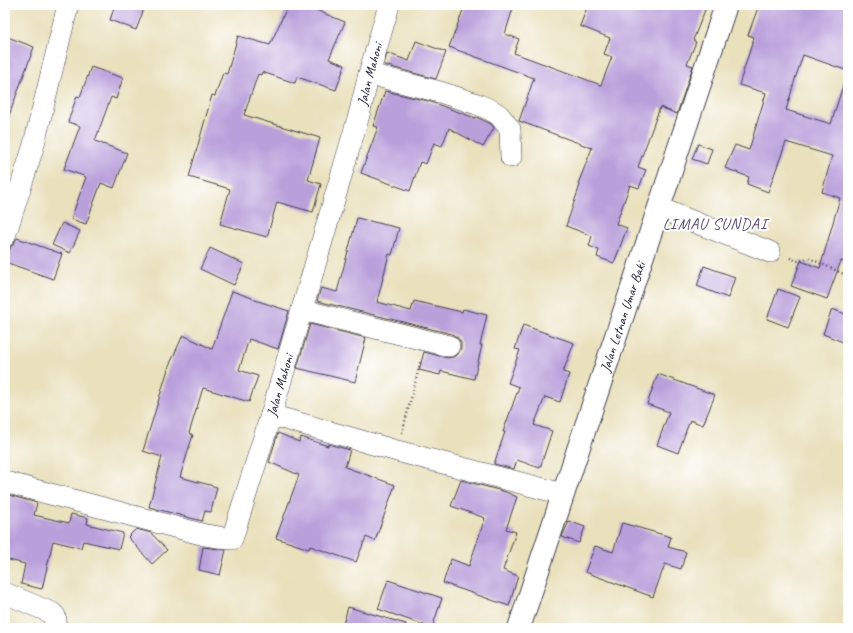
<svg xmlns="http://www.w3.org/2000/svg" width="853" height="633" font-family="Caveat,sans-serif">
	<rect width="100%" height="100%" fill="#fff"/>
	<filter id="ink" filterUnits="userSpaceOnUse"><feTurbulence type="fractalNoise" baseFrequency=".025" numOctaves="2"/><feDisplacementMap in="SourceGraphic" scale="8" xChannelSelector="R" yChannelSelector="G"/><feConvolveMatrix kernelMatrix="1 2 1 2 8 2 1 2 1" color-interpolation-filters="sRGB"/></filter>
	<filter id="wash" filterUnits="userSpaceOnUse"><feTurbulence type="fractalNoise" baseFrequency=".012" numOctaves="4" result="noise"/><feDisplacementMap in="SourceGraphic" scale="16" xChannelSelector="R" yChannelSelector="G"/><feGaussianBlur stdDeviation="0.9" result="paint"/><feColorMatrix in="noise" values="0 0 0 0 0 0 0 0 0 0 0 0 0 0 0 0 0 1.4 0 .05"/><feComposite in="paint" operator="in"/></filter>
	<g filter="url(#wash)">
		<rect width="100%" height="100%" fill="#e9e0bc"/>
		<g id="blocks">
			<path fill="#baa0db" d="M 115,5 L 131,5 L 144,9 L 136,30 L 110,20 Z
				M 288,5 L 319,5 L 316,10 L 345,22 L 329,59 L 345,65 L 336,90 L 297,77 L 295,83 L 262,72 L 261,75 L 258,74 L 244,115 L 320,138 L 308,180 L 321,184 L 313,212 L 277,202 L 267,237 L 220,224 L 230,189 L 189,177 L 212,95 L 215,96 L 223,73 L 227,74 L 238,36 L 270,45 Z
				M 465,5 L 514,5 L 505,34 L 519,39 L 514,53 L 601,85 L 612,57 L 604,54 L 610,38 L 580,26 L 588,5 L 707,5 L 693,40 L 696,42 L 687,64 L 693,66 L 677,114 L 660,107 L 638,167 L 646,170 L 639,188 L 630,185 L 616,224 L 627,228 L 614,263 L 597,257 L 599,250 L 589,246 L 592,236 L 566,226 L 580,185 L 578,184 L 592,148 L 519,121 L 534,78 L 449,47 Z
				M 759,5 L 848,5 L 848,71 L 803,55 L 796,76 L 786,110 L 831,124 L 844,82 L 848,83 L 848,263 L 841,261 L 827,299 L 791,286 L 801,261 L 820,268 L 840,198 L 822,192 L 832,156 L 786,142 L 768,192 L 747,184 L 749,177 L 725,168 L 735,145 L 749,150 L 766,93 L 739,85 L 754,37 L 748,35 Z
				M 5,36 L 34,47 L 7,121 L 5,121 Z
				M 416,41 L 446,52 L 436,79 L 384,65 L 387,53 L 409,61 Z
				M 91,67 L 123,78 L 116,99 L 111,97 L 95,141 L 127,153 L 114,188 L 101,183 L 86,224 L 71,219 L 86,177 L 64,169 L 80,126 L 68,122 L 77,96 L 80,97 Z
				M 385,91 L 428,101 L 475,118 L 476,117 L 485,121 L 491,124 L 494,128 L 483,147 L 449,128 L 442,146 L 434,143 L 426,164 L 420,162 L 410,191 L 361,173 L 378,127 L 373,126 Z
				M 698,144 L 712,149 L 707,164 L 692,159 Z
				M 357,218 L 399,228 L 392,255 L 389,254 L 377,302 L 411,311 L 414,301 L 462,312 L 463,309 L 487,315 L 480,345 L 482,345 L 474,379 L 441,371 L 440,375 L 419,370 L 424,352 L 447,358 L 453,357 L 458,354 L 461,348 L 461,343 L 458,338 L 452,334 L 317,301 L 321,288 L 337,292 Z
				M 62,223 L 80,231 L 70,253 L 52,245 Z
				M 17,238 L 62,254 L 53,279 L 5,262 L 11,246 L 13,245 Z
				M 210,248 L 244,264 L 234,285 L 200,269 Z
				M 704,266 L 735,277 L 728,298 L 697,286 Z
				M 778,289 L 800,297 L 788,327 L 767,319 Z
				M 232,291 L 252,298 L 252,299 L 289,311 L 278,349 L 249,339 L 239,370 L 258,376 L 249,402 L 203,388 L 189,433 L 193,435 L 180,477 L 217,487 L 211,512 L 205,511 L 202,521 L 149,507 L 162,457 L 143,451 L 169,366 L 183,335 L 212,349 Z
				M 832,309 L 848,315 L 848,344 L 823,334 Z
				M 310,324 L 366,338 L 355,382 L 297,368 Z
				M 523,325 L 574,343 L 563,372 L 569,374 L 560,402 L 545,397 L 534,425 L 552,431 L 540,468 L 517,460 L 514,469 L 494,464 L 505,432 L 503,432 L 519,387 L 508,383 L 520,350 L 515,349 Z
				M 658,374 L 715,395 L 703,425 L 690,420 L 678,453 L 657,445 L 669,412 L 647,404 Z
				M 278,433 L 299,442 L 301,437 L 328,446 L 328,444 L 350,450 L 345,467 L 395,485 L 375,541 L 366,537 L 356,562 L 310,546 L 309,549 L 276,538 L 299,475 L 269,462 Z
				M 461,480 L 506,492 L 517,497 L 506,529 L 516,532 L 503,570 L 518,576 L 509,606 L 443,583 L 451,559 L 469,566 L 485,518 L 451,506 Z
				M 5,494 L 37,503 L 34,515 L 69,523 L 71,514 L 88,518 L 87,524 L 123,533 L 119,549 L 83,541 L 81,548 L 53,541 L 42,589 L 21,584 L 25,564 L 5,559 Z
				M 569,521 L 585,527 L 579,543 L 562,537 Z
				M 622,523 L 671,537 L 668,547 L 686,552 L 681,569 L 665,564 L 653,597 L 585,572 L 595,546 L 613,552 Z
				M 136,529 L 151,533 L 167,550 L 152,564 L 128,537 Z
				M 203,547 L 226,550 L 220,575 L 199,570 Z
				M 388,580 L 442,598 L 432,628 L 378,609 Z
				M 348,607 L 406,624 L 405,628 L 342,628 Z"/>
		</g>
	</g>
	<g filter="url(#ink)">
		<use href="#blocks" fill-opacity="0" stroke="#403e4e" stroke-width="1"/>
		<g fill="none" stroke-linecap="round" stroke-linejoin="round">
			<defs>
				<g id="street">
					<path d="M 369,74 L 440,92 L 477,104 L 491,110 L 499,115 L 510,129 L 511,157"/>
					<path d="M 659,208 L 770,252"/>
					<path d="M 5,236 L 33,148 L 68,5"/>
					<path d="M 302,310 L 449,346"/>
					<path d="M 271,415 L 397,451 L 563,494"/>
					<path id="s1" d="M 5,482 L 205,535 L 232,539 L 271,415 L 359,115 L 369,74 L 389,5"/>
					<path d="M 5,593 L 52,613 L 55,616 L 56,620 L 53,628"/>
				</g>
				<g id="secondary">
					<path id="s2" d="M 519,628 C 587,420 658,213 726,5"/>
				</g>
			</defs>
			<use href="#street" stroke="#403e4e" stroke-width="22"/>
			<use href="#secondary" stroke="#403e4e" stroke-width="24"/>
			<path stroke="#403e4e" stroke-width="2.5" stroke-dasharray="1 3" stroke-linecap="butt" d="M 790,258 L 797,261 L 809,258 L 848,276
				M 402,433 L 421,360"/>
			<use href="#street" stroke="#fff" stroke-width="21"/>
			<use href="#secondary" stroke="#fff" stroke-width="22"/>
		</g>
	</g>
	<g text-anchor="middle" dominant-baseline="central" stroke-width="4" stroke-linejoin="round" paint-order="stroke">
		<g font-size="14" fill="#22223b" stroke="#fff">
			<text stroke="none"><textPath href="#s1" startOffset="719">Jalan Mahoni</textPath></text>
			<text stroke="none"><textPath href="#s2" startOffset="328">Jalan Letnan Umar Baki</textPath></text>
			<text stroke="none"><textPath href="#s1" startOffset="395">Jalan Mahoni</textPath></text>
		</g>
		<g font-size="16" letter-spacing="1" fill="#574e73" stroke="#fff">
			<text x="715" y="224">LIMAU SUNDAI</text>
		</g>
	</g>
	<rect width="853" height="633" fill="none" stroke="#fff" stroke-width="20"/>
</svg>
